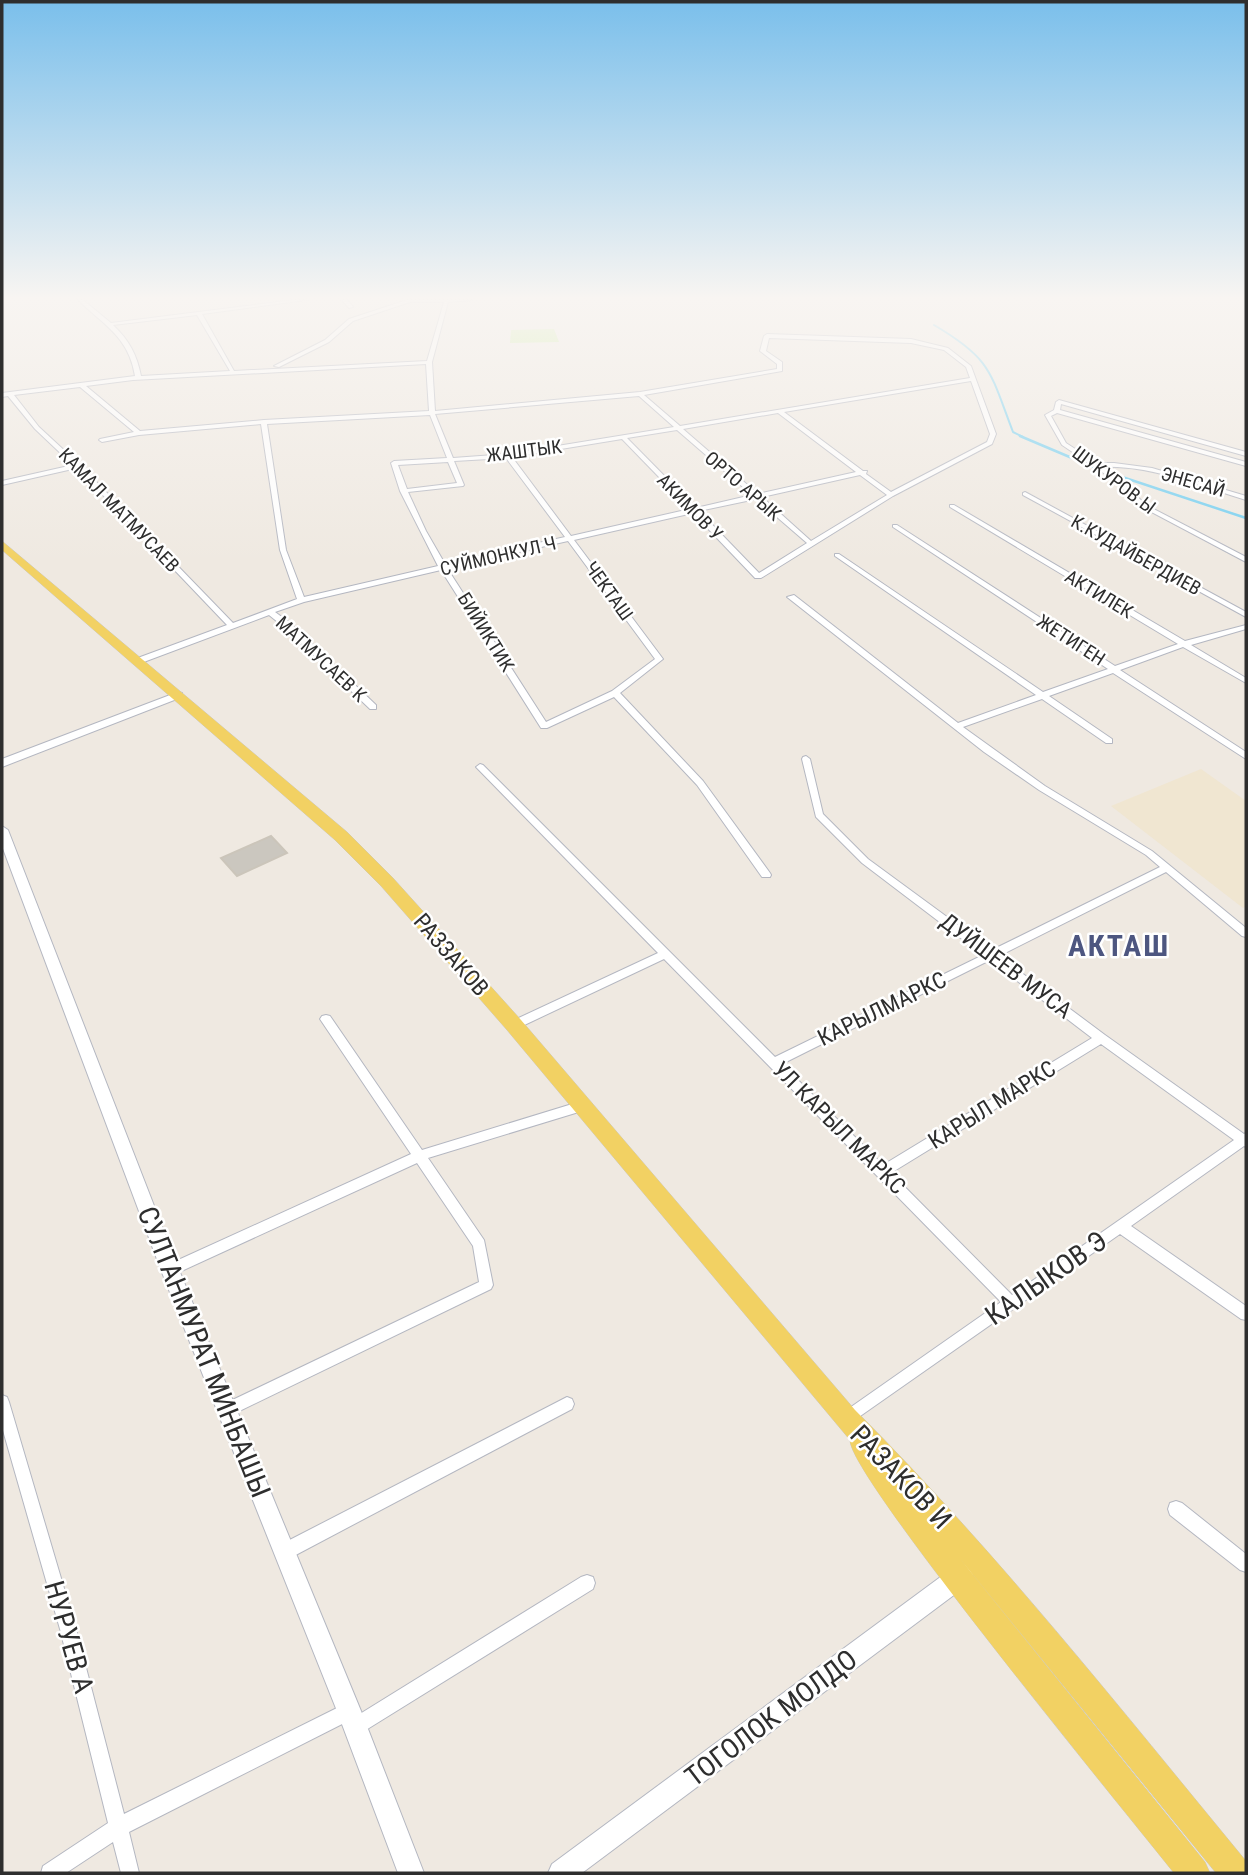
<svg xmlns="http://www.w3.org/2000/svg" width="1248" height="1875" font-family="'Roboto Condensed',sans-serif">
	<rect width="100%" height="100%" fill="#efe9e1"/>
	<path fill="#f0e6d1" d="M 1201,769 L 1246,801 L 1246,906 L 1243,908 L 1111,806 Z"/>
	<path fill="#c9ec9a" d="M 554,329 L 559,342 L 510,343 L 511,330 Z"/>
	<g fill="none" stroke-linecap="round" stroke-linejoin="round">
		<path stroke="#75cff0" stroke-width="2" d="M 934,325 C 992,359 990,372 1013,432 L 1023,437"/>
		<path stroke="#75cff0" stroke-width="2.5" d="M 1020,436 L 1098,469 L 1246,518"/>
	</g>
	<path fill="#cbc7bf" stroke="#cbc5ba" stroke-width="2" d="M 271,836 L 287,853 L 237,876 L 221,858 Z"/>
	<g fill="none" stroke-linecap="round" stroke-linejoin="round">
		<defs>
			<path id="minor" d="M 78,300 L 83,300 L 111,323 L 293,300 L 306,300 L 202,314 L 234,371 L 427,361 L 444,302 L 410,302 L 353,321 L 329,342 L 279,367 L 274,366 L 325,340 L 349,319 L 407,300 L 473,300 L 448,302 L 432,362 L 435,411 L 640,392 L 777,369 L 777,364 L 760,351 L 764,336 L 767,334 L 911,339 L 948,348 L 971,366 L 996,434 L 992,444 L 893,496 L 761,578 L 755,578 L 693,513 L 574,540 L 663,659 L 620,693 L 703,781 L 770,873 L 771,875 L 770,877 L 762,877 L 697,785 L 614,697 L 547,728 L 541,728 L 441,570 L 304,602 L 275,612 L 290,623 L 376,705 L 376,709 L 370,709 L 284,627 L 269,615 L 141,663 L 135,663 L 135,659 L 227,625 L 77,468 L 2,485 L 2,481 L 73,465 L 35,429 L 8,396 L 2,397 L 2,393 L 135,376 C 129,337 104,325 78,300 ZM 197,315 L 230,371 L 141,376 C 137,355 129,340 113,325 ZM 769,338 L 911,343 L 944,350 L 966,367 L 970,378 L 680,426 L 644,395 L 782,371 L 782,362 L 766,351 ZM 426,364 L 429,411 L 264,420 L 140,431 L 86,386 L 133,380 ZM 971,381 L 990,434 L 987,442 L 891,492 L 866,474 L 867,471 L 863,471 L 784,412 ZM 80,387 L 134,432 L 100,439 L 99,440 L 102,442 L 139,435 L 261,424 L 280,550 L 297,599 L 233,623 L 80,465 L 39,427 L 14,395 ZM 639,396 L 674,427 L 508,454 L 453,458 L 435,414 ZM 778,413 L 856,472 L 758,494 L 683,429 ZM 430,415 L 447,458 L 394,461 L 391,463 L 400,491 L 438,566 L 304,597 L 286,550 L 267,424 ZM 677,430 L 752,495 L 696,508 L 627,438 ZM 622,439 L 690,509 L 571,536 L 512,457 ZM 506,458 L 565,537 L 445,564 L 426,531 L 408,492 L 463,486 L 464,485 L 454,461 ZM 448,462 L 457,483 L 407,489 L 398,465 ZM 860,475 L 887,495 L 811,541 L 762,497 ZM 756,499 L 807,543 L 759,573 L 699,511 ZM 568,541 L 655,659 L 612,691 L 546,722 L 447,568 Z
				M 342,300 L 347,300 L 353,307 L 349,308 Z
				M 1059,400 L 1246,452 L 1246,456 L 1061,404 L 1060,410 L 1246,462 L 1246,466 L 1057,413 L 1051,416 L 1066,443 L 1097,463 L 1114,463 L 1152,468 L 1246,496 L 1246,500 C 1198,486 1152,465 1102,467 L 1118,478 L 1146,505 L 1246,557 L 1246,562 L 1142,507 L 1114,480 L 1062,445 L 1045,415 L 1054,410 L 1056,402 Z
				M 1025,492 L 1246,612 L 1246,617 L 1023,495 L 1023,493 Z
				M 950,505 L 954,505 L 1185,641 L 1246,625 L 1246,629 L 1191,645 L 1246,678 L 1246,683 L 1183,647 L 1120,670 L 1246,752 L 1246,759 L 1113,673 L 1049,696 L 1112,739 L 1112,743 L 1106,743 L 1042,699 L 963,727 L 1045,786 L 1152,851 L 1246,928 L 1246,937 L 1242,936 L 1166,872 L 999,956 L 1105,1035 L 1244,1134 L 1246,1133 L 1246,1147 L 1244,1146 L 1131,1226 L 1246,1306 L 1246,1320 L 1241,1319 L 1120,1234 L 846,1426 L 841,1424 L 839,1419 L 841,1414 L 1001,1302 L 664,959 L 518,1028 L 510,1028 L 508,1025 L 510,1022 L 658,953 L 476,767 L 480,764 L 483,765 L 775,1057 L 983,955 L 862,863 L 816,817 L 802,759 L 803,757 L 806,756 L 810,759 L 823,814 L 868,859 L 992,950 L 1160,867 L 1146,855 L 1039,790 L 984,752 L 787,597 L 794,595 L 958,723 L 1036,695 L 835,556 L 835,554 L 839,554 L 1043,692 L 1108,669 L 893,527 L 893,525 L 897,525 L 1115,666 L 1178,644 L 950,507 ZM 990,960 L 1092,1038 L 883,1165 L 782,1064 ZM 1101,1044 L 1234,1140 L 1012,1295 L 891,1173 Z
				M 326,1015 L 330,1016 L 422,1150 L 582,1101 L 586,1103 L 588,1106 L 586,1109 L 582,1111 L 428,1158 L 484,1240 L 493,1285 L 491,1289 L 227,1417 L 222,1415 L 220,1410 L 222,1405 L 479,1282 L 473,1246 L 417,1163 L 175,1274 L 170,1276 L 165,1274 L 163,1270 L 165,1266 L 411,1154 L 322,1022 L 320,1019 L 322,1016 Z
				M 2,1395 L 7,1397 L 9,1402 L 76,1629 L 124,1814 L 343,1705 L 349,1702 L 355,1705 L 358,1711 L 355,1717 L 581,1577 L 587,1575 L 593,1577 L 595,1583 L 593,1589 L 361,1733 L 355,1736 L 349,1733 L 346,1727 L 349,1721 L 352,1719 L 129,1832 L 139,1873 L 121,1873 L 113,1842 L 66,1873 L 41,1873 L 43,1866 L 108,1823 L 60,1629 L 2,1427 Z
				M 567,1397 L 572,1399 L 574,1404 L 572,1409 L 290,1558 L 284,1560 L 278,1558 L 276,1552 L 278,1546 Z
				M 1176,1501 L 1182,1503 L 1246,1554 L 1246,1572 L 1240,1570 L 1170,1515 L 1168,1509 L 1170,1503 Z"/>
			<path id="tertiary" d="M 178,692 L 182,693 L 182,697 L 2,767 L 2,759 Z
				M 2,826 L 8,830 L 179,1270 L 361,1711 L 424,1873 L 398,1873 L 337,1711 L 161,1270 L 2,846 Z
				M 962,1564 L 970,1567 L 973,1575 L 970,1583 L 582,1873 L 548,1873 L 552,1864 L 954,1567 Z"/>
			<path id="primary" d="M 2,541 L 347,832 L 393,878 L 521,1020 L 855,1410 C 996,1551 1119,1707 1246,1861 L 1246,1873 L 1216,1873 L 957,1555 L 1205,1862 L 1210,1873 L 1174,1873 C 1132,1820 848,1475 850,1440 L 507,1030 L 381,886 L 335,840 L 2,550 Z"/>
		</defs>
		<use href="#minor" stroke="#b4b7c1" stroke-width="2"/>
		<use href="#tertiary" stroke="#b4b7c1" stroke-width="2"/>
		<use href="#primary" stroke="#c9c9c9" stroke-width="1"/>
		<use href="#minor" fill="#fff" fill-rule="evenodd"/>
		<use href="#tertiary" fill="#fff" fill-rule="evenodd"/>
		<use href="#primary" fill="#f2d163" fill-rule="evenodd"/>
	</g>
	<linearGradient id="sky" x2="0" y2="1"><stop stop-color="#7abfeb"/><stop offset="0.53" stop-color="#f8f5f2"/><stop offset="1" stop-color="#f8f5f2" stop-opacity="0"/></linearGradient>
	<rect width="1248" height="562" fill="url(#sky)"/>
	<g text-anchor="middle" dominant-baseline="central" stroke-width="5" stroke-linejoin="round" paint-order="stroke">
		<g font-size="19" fill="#2e2e2e" stroke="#fff">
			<text transform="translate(524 451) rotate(-7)">ЖАШТЫК</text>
			<text transform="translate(1114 480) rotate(37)">ШУКУРОВ.Ы</text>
			<text transform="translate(1193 482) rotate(16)">ЭНЕСАЙ</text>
			<text transform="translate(743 486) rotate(41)">ОРТО АРЫК</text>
			<text transform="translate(690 507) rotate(46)">АКИМОВ У</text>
			<text transform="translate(119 510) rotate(46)">КАМАЛ МАТМУСАЕВ</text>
			<text transform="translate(1136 555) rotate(29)">К.КУДАЙБЕРДИЕВ</text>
			<text transform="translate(498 556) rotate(-13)">СУЙМОНКУЛ Ч</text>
			<text transform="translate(609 591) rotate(54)">ЧЕКТАШ</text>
			<text transform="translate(1099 594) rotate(31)">АКТИЛЕК</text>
			<text transform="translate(486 632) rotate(58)">БИЙИКТИК</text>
			<text transform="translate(1071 640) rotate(33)">ЖЕТИГЕН</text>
			<text transform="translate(321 659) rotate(43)">МАТМУСАЕВ К</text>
		</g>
		<g font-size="23" fill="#2e2e2e" stroke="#fff">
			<text transform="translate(451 955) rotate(49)">РАЗЗАКОВ</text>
			<text transform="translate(1006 966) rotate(37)">ДУЙШЕЕВ МУСА</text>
			<text transform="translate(882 1009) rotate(-26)">КАРЫЛМАРКС</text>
			<text transform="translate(992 1105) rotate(-32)">КАРЫЛ МАРКС</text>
			<text transform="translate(839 1128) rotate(45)">УЛ КАРЫЛ МАРКС</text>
		</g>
		<g font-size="28" fill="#2e2e2e" stroke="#fff">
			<text transform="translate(1046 1278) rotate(-35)">КАЛЫКОВ Э</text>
			<text transform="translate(204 1352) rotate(68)">СУЛТАНМУРАТ МИНБАШЫ</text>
			<text transform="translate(901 1477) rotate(46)">РАЗАКОВ И</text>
			<text transform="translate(69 1637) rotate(74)">НУРУЕВ А</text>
			<text transform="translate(771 1718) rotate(-37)">ТОГОЛОК МОЛДО</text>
		</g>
		<g font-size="30" font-weight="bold" letter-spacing="2" fill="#4d5680" stroke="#fff">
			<text x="1119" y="945">АКТАШ</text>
		</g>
	</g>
	<rect width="1248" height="1875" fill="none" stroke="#2e2e2e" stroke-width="7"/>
</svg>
